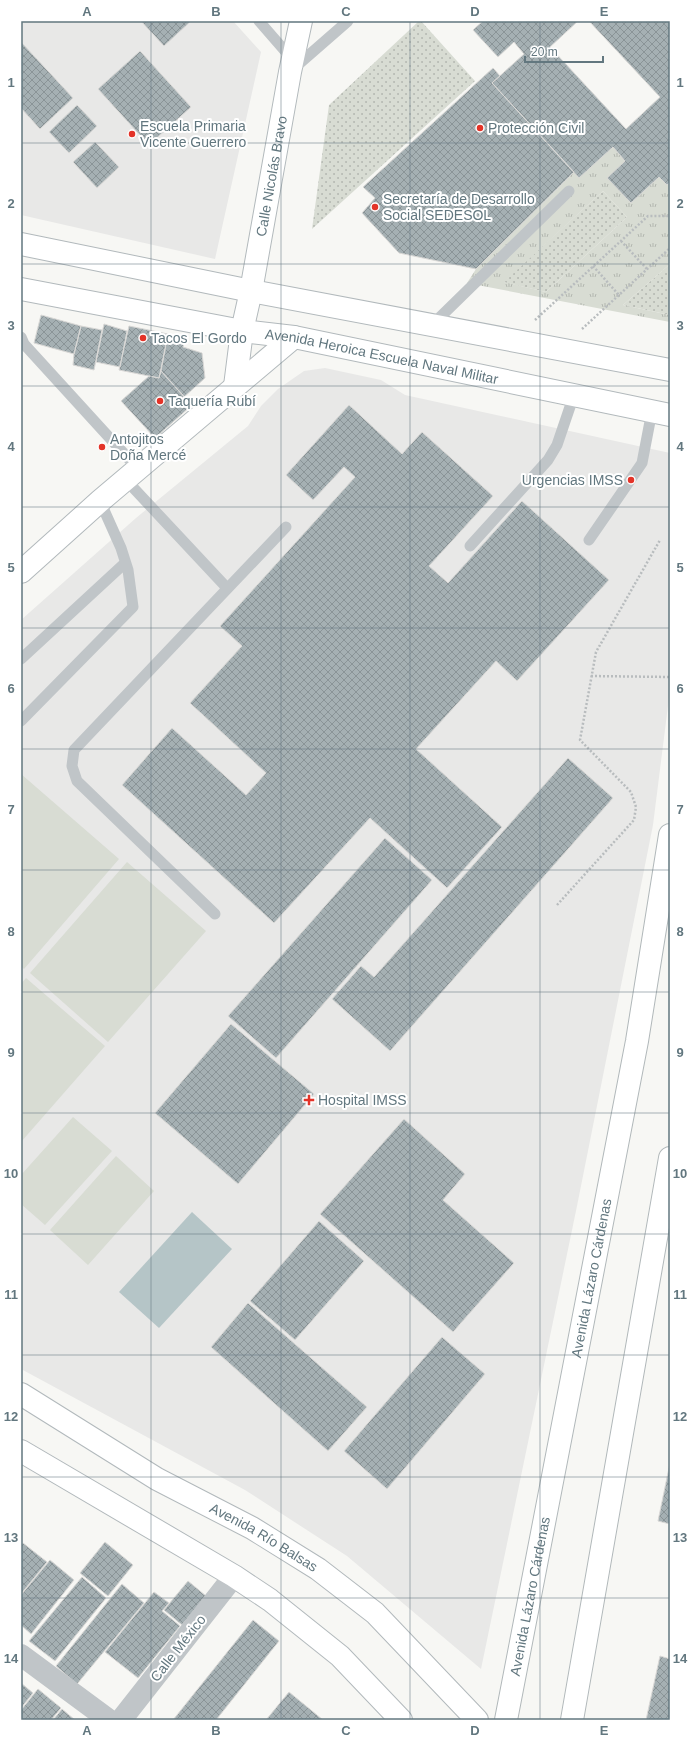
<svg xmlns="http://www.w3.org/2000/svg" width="691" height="1741" font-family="Arial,sans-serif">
	<defs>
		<pattern id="grass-dots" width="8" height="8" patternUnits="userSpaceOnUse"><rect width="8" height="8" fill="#d8dcd3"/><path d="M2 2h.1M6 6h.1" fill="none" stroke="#b3b7b0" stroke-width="1.8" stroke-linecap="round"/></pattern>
		<pattern id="park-tufts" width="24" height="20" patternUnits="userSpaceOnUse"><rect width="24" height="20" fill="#d8dcd3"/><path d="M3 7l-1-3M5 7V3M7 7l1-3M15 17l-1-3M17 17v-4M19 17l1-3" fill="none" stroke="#b3b7b0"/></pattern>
		<pattern id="building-cross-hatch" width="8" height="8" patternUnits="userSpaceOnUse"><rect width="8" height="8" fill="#a5b0b3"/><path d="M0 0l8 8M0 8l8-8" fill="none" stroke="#8a9497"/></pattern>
	</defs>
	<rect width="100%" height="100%" fill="#f7f7f4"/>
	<path fill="#e8e8e7" d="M 21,21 L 233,21 L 261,52 L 215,259 L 21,215 Z
		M 325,368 L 381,380 L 405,395 L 670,453 L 670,690 L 653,825 L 577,1206 L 481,1669 L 347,1556 L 245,1490 L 21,1369 L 21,620 L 136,518 L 248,426 L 261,406 L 278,389 L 304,371 Z"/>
	<path fill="url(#grass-dots)" d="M 419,21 L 421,21 L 475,81 L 312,229 L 329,105 Z
		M 603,191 L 627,217 L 546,292 L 503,282 Z
		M 670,264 L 670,315 L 623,305 Z"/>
	<path fill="url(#park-tufts)" fill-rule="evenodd" d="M 613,147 L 625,161 L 608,178 L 631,203 L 659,177 L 667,185 L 670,182 L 670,264 L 623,305 L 670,315 L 670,322 L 467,283 L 476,269 L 574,172 L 579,178 ZM 603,191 L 627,217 L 546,292 L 504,282 Z"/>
	<path fill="#d8dcd3" d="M 21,774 L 119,859 L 24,969 L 21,966 Z
		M 127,862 L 206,931 L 108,1042 L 30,973 Z
		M 26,978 L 105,1046 L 21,1142 L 21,984 Z
		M 73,1117 L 112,1151 L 45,1225 L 21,1204 L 21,1175 Z
		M 116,1156 L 154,1191 L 88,1265 L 50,1230 Z"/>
	<path fill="#b5c5c7" d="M 192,1212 L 232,1249 L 159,1328 L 119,1292 Z"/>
	<path fill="url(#building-cross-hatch)" stroke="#d9d8d6" d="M 141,21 L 191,21 L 164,46 Z
		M 483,21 L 578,21 L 550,47 L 626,129 L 660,97 L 589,21 L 670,21 L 670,182 L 667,185 L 659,177 L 631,203 L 607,178 L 625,161 L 613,147 L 579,178 L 492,83 L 524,54 L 514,42 L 498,57 L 473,30 Z
		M 21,42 L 73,98 L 40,129 L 21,108 Z
		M 140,51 L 191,107 L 149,145 L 98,89 Z
		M 493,68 L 500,76 L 492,83 L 574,172 L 476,269 L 399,253 L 362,213 L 375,198 L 363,187 Z
		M 77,105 L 97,126 L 69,153 L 49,132 Z
		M 95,142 L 119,167 L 97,188 L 73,162 Z
		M 41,315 L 81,326 L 74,354 L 34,343 Z
		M 104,324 L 127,331 L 120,367 L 96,362 Z
		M 81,326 L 102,330 L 94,370 L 73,365 L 74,354 Z
		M 129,326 L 168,334 L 159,378 L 119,370 Z
		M 168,334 L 185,339 L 183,347 L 202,353 L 205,378 L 184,397 L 161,371 Z
		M 161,371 L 192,405 L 155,438 L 121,401 L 149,376 L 159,378 Z
		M 349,405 L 402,454 L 422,432 L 493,496 L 429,566 L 448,583 L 522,501 L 609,580 L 517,681 L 496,661 L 416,749 L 502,827 L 447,888 L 370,818 L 274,923 L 122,785 L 172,728 L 246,795 L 266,773 L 190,703 L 242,646 L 220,626 L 355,477 L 344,467 L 313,500 L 286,475 Z
		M 568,758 L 613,798 L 390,1051 L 332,999 L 361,966 L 374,977 Z
		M 385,838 L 432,880 L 276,1058 L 228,1016 Z
		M 231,1024 L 314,1094 L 238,1184 L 155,1113 Z
		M 404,1119 L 465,1174 L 443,1200 L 514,1263 L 453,1332 L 320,1214 Z
		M 319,1221 L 364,1261 L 295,1340 L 250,1301 Z
		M 248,1303 L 367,1407 L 328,1451 L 211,1347 Z
		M 442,1337 L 485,1374 L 387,1489 L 344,1451 Z
		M 670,1463 L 670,1524 L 658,1521 Z
		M 105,1542 L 133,1565 L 108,1596 L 80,1573 Z
		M 23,1543 L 47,1562 L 21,1594 L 21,1545 Z
		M 50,1560 L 74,1580 L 31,1634 L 21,1625 L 21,1595 Z
		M 82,1577 L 106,1598 L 55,1661 L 29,1641 Z
		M 188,1581 L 206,1596 L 182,1625 L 164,1610 Z
		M 122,1584 L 144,1603 L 77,1684 L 56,1666 Z
		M 154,1592 L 169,1603 L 162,1611 L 180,1626 L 138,1678 L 105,1652 Z
		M 253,1620 L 279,1641 L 216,1720 L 173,1720 Z
		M 660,1656 L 670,1659 L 670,1720 L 646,1720 Z
		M 21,1683 L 33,1693 L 21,1708 Z
		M 38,1689 L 61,1708 L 51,1720 L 21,1720 L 21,1710 Z
		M 289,1692 L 323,1720 L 266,1720 Z
		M 62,1709 L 75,1720 L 53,1720 Z"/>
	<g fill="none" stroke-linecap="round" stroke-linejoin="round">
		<defs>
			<g id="secondary">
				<path d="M 21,244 L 251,291 L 670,370"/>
				<path id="s1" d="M 21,289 L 242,331 L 294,337 L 670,415"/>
				<path id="s2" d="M 235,386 L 242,331 L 251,291 L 290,72 L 301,21"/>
				<path d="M 21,572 L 100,501 L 294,337"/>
				<path id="s3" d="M 21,1394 L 157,1479 L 252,1528 L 318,1569 L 375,1613 L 477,1720"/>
				<path d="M 21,1451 L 234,1576 L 270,1600 L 340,1656 L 401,1720"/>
			</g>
			<g id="primary">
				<path id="s4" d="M 506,1720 L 637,1041 L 670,835"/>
				<path d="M 572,1720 L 670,1158"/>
			</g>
		</defs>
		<use href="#secondary" stroke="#b2b9bc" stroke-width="24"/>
		<use href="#primary" stroke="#b1b8ba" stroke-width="24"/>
		<path stroke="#b8bcbe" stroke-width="2.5" stroke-dasharray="2 2" stroke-linecap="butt" d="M 621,241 L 647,269
			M 593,266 L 619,295
			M 535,320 L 648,216 L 670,216
			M 582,329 L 670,248
			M 591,676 L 670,677
			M 557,905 L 634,820 L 636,807 L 631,792 L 580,740 L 596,652 L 660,540"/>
		<path stroke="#c0c5c8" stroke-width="11" d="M 259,21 L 292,59
			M 293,69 L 348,21
			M 432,325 L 569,191
			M 21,337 L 24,344 L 138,469
			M 126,480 L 227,588
			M 589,540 L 642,463 L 652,411
			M 470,546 L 548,460 L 557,445 L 574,395
			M 21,659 L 125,563
			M 21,721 L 133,607 L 128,570 L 121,548 L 100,501
			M 215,914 L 77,781 L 72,766 L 74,750 L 286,527"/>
		<path stroke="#c0c5c8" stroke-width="22" d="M 21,1655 L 109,1720
			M 121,1720 L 234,1576"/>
		<use href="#secondary" stroke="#fff" stroke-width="22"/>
		<use href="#primary" stroke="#fff" stroke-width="22"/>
	</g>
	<path fill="none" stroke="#62777f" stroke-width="1" stroke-opacity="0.55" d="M 151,21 L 151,1720M 281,21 L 281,1720M 410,21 L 410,1720M 540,21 L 540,1720M 21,143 L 670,143M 21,264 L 670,264M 21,386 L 670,386M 21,507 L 670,507M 21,628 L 670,628M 21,749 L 670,749M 21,870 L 670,870M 21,992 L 670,992M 21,1113 L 670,1113M 21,1234 L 670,1234M 21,1355 L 670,1355M 21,1477 L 670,1477M 21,1598 L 670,1598"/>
	<g fill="#e33328" stroke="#fff" stroke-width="1.5">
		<circle cx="480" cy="128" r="4"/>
		<circle cx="132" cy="134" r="4"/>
		<circle cx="375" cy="207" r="4"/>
		<circle cx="143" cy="338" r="4"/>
		<circle cx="160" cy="401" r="4"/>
		<circle cx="102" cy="447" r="4"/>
		<circle cx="631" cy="480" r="4"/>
		<path d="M307 1094h4v4h4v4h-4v4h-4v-4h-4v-4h4z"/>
	</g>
	<g text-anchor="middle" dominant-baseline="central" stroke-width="4" stroke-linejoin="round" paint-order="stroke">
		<g font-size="14" fill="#62777f" stroke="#fff" text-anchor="start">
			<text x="140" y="126">Escuela Primaria<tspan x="140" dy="16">Vicente Guerrero</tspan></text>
			<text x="488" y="128">Protección Civil</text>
			<text x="383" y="199">Secretaría de Desarrollo<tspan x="383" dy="16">Social SEDESOL</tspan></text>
			<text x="151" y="338">Tacos El Gordo</text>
			<text x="168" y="401">Taquería Rubí</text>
			<text x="110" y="439">Antojitos<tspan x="110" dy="16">Doña Mercé</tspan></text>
			<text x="623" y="480" text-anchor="end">Urgencias IMSS</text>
			<text x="318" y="1100">Hospital IMSS</text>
		</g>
		<g font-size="14" fill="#62777f" stroke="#fff">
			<text stroke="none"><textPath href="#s2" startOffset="213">Calle Nicolás Bravo</textPath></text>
			<text stroke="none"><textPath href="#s1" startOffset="367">Avenida Heroica Escuela Naval Militar</textPath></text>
			<text stroke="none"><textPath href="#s4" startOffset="450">Avenida Lázaro Cárdenas</textPath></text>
			<text stroke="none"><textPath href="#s3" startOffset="282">Avenida Río Balsas</textPath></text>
			<text stroke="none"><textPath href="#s4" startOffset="126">Avenida Lázaro Cárdenas</textPath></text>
			<text transform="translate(178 1648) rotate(-52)">Calle México</text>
		</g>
	</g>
	<rect width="691" height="1741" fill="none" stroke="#ffffff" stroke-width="44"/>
	<path d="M525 56v6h78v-6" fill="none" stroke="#62777f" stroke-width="2"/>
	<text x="531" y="56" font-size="12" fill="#62777f" stroke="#ffffff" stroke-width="3" paint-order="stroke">20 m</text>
	<rect x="22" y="22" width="647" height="1697" fill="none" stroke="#62777f" stroke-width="1.5"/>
	<g font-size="13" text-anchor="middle" font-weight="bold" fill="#62777f">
		<text x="87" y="16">A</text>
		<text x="216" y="16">B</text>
		<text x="346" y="16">C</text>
		<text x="475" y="16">D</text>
		<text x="604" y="16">E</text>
		<text x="11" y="87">1</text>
		<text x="680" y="87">1</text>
		<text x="11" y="208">2</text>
		<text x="680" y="208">2</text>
		<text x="11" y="330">3</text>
		<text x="680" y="330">3</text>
		<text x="11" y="451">4</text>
		<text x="680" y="451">4</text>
		<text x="11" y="572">5</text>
		<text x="680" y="572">5</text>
		<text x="11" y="693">6</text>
		<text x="680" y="693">6</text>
		<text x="11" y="814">7</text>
		<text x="680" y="814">7</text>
		<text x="11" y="936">8</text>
		<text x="680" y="936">8</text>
		<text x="11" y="1057">9</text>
		<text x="680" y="1057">9</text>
		<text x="11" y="1178">10</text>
		<text x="680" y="1178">10</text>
		<text x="11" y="1299">11</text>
		<text x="680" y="1299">11</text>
		<text x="11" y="1421">12</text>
		<text x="680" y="1421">12</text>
		<text x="11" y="1542">13</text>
		<text x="680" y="1542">13</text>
		<text x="11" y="1663">14</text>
		<text x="680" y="1663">14</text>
		<text x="87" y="1735">A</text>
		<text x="216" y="1735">B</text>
		<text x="346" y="1735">C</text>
		<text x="475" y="1735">D</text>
		<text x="604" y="1735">E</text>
	</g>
</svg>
